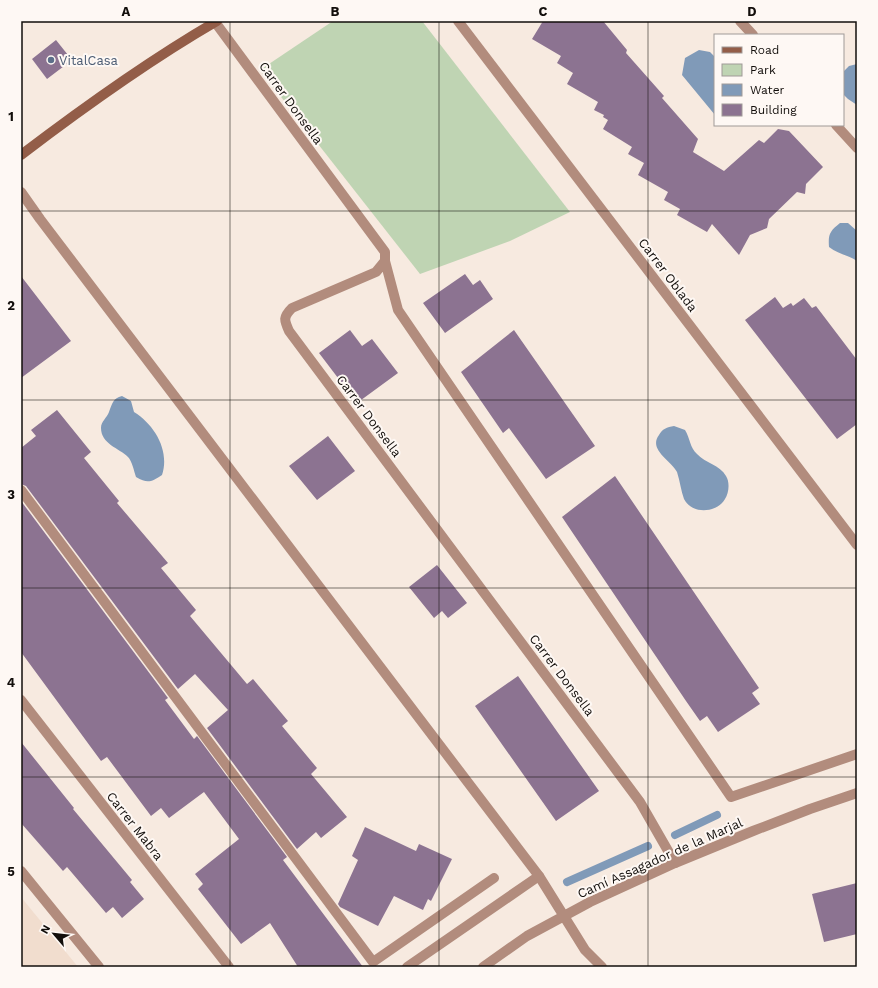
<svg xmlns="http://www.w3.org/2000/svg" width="878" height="988" font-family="'Work Sans',sans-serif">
	<rect width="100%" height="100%" fill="#f7eae0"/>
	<path fill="#f1ddce" d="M 21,897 L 78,967 L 21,967 Z"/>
	<path fill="#bfd4b3" d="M 333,21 L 422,21 L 570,212 L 510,241 L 420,274 L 260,70 Z"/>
	<path fill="#809ab8" d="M 699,50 L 710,52 L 715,57 L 715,115 L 682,75 L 685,58 Z
		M 857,64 L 857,105 L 848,99 L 843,94 L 843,72 L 849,66 Z
		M 840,223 L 848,223 L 857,231 L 857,261 C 848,255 838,254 829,247 C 828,234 830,231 840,223 Z
		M 122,396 L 131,401 L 134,412 C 155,425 170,451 162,475 C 151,482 148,484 136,477 C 134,471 132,461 128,457 C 119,448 101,444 101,428 C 101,421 107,418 109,412 C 112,404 113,398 122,396 Z
		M 674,426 L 685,430 C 690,438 690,448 697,454 C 705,463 720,465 726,476 C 730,482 729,493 725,499 C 717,513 692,515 684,499 C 681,491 680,481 677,472 C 671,460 648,450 659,435 C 662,429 667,427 674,426 Z"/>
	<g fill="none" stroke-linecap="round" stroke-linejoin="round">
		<path stroke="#809ab8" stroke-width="8" d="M 675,835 L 717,815
			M 567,882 L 648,846"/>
	</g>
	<path fill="#8c7391" d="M 543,21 L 603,21 L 627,50 L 626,53 L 664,96 L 662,98 L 698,139 L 693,152 L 724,171 L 759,140 L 764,143 L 778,129 L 789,131 L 823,167 L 806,184 L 805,194 L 797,192 L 769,219 L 767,228 L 750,235 L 739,255 L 712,224 L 707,232 L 677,215 L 680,209 L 664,200 L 668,192 L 638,175 L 644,163 L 628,154 L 632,147 L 603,129 L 608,120 L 603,117 L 604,115 L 594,110 L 598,102 L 567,84 L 573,73 L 557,63 L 561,56 L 532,39 Z
		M 56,40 L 72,60 L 47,79 L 32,59 Z
		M 465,274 L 473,285 L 480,280 L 493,299 L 445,333 L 423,303 Z
		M 21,276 L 71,341 L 21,378 Z
		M 775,297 L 783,308 L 791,303 L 793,306 L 804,298 L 812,308 L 816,306 L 857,360 L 857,424 L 837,439 L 745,320 Z
		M 350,330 L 362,346 L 372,339 L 398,373 L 357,403 L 319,353 Z
		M 514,330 L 595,446 L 546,479 L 509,428 L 503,433 L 461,372 Z
		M 57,410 L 91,452 L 84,458 L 119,501 L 117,503 L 168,563 L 161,568 L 196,610 L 190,616 L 247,684 L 253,679 L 288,721 L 282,726 L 317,768 L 311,774 L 347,817 L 321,838 L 316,832 L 297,849 L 207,728 L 228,710 L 195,674 L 178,689 L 26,486 L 21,484 L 21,448 L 36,436 L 31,430 Z
		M 328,436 L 355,471 L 317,500 L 289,466 Z
		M 615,476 L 759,688 L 752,693 L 760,704 L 718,732 L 707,716 L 700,721 L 686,701 L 562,517 Z
		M 21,501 L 168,698 L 165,700 L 194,739 L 197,736 L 287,857 L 283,860 L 363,967 L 298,967 L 270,923 L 241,944 L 198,889 L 203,884 L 195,874 L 239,839 L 204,792 L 169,818 L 161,808 L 151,816 L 107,757 L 101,761 L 32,667 L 21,652 Z
		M 437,565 L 467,603 L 448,618 L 442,611 L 434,618 L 409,587 Z
		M 518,676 L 599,791 L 556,821 L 475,706 Z
		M 21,742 L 74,808 L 73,809 L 132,880 L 130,882 L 144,899 L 122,918 L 113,907 L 106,913 L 67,867 L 63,871 L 21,823 Z
		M 365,827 L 416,851 L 419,844 L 452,859 L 431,901 L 428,899 L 423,910 L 394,896 L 378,926 L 340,907 L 338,904 L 358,860 L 352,856 Z
		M 857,883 L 857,934 L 824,942 L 812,894 Z"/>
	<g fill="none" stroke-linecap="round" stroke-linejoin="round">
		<path stroke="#b28c7d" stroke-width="10" d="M 215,22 L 385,252 L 385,261 L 376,272 L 292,308 C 283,317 284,320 289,331 L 640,802 L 675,863
			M 385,261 L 398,310 L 731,797 L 857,754
			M 21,490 L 373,962 L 494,878
			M 407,967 L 539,876"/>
		<path stroke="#b28c7d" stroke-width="10" d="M 458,21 L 857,545
			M 740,21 L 753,35
			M 836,125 L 857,148
			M 21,192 L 40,219 L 539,876 L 585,950 L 602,967
			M 21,700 L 229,967
			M 21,871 L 99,967
			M 483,967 L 527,936 L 590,902 L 675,863 L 753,831 L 810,809 L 857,793"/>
		<path stroke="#935d48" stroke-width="10" d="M 21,155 C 84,107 148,61 217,21"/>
	</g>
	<path fill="none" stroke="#120e0b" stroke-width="1" stroke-opacity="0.55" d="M 230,21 L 230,967M 439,21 L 439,967M 648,21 L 648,967M 21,211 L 857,211M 21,400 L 857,400M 21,588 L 857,588M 21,777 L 857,777"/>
	<circle fill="#5c6f8a" stroke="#fef8f4" stroke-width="1.5" cx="51" cy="60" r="4"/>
	<g text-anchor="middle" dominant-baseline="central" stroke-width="4" stroke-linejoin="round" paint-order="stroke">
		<g font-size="13" fill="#4e5e75" stroke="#fef8f4" text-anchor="start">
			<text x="59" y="60">VitalCasa</text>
		</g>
		<g font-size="13" fill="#120e0b" stroke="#fef8f4">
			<text transform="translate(291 103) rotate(54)">Carrer Donsella</text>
			<text transform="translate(668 275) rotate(53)">Carrer Oblada</text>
			<text transform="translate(369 416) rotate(53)">Carrer Donsella</text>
			<text transform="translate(562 675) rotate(53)">Carrer Donsella</text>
			<text transform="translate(135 826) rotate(52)">Carrer Mabra</text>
			<text transform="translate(660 858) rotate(-24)">Camí Assagador de la Marjal</text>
		</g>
	</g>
	<rect width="878" height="988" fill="none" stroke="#fef8f4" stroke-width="44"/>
	<rect x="714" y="34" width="130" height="92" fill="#fef8f4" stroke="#a09a97"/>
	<rect x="722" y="47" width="20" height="6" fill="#935d48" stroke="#a09a97"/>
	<text x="750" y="54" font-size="12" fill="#120e0b">Road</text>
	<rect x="722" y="64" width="20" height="12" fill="#bfd4b3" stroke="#a09a97"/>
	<text x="750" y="74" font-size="12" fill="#120e0b">Park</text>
	<rect x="722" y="84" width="20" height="12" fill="#809ab8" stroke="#a09a97"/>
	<text x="750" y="94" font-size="12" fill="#120e0b">Water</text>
	<rect x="722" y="104" width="20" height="12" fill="#8c7391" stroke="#a09a97"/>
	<text x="750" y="114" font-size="12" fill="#120e0b">Building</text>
	<g transform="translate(54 934) rotate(298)" stroke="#fef8f4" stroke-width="3" paint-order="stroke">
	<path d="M0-3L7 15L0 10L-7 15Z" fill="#120e0b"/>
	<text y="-6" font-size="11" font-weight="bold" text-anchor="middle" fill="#120e0b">N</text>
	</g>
	<rect x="22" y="22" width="834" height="944" fill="none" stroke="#120e0b" stroke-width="1.5"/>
	<g font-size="13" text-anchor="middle" font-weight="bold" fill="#120e0b">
		<text x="126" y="16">A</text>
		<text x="335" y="16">B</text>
		<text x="543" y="16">C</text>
		<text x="752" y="16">D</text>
		<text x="11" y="121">1</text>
		<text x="11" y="310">2</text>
		<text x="11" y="499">3</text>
		<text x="11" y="687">4</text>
		<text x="11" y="876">5</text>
	</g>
</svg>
